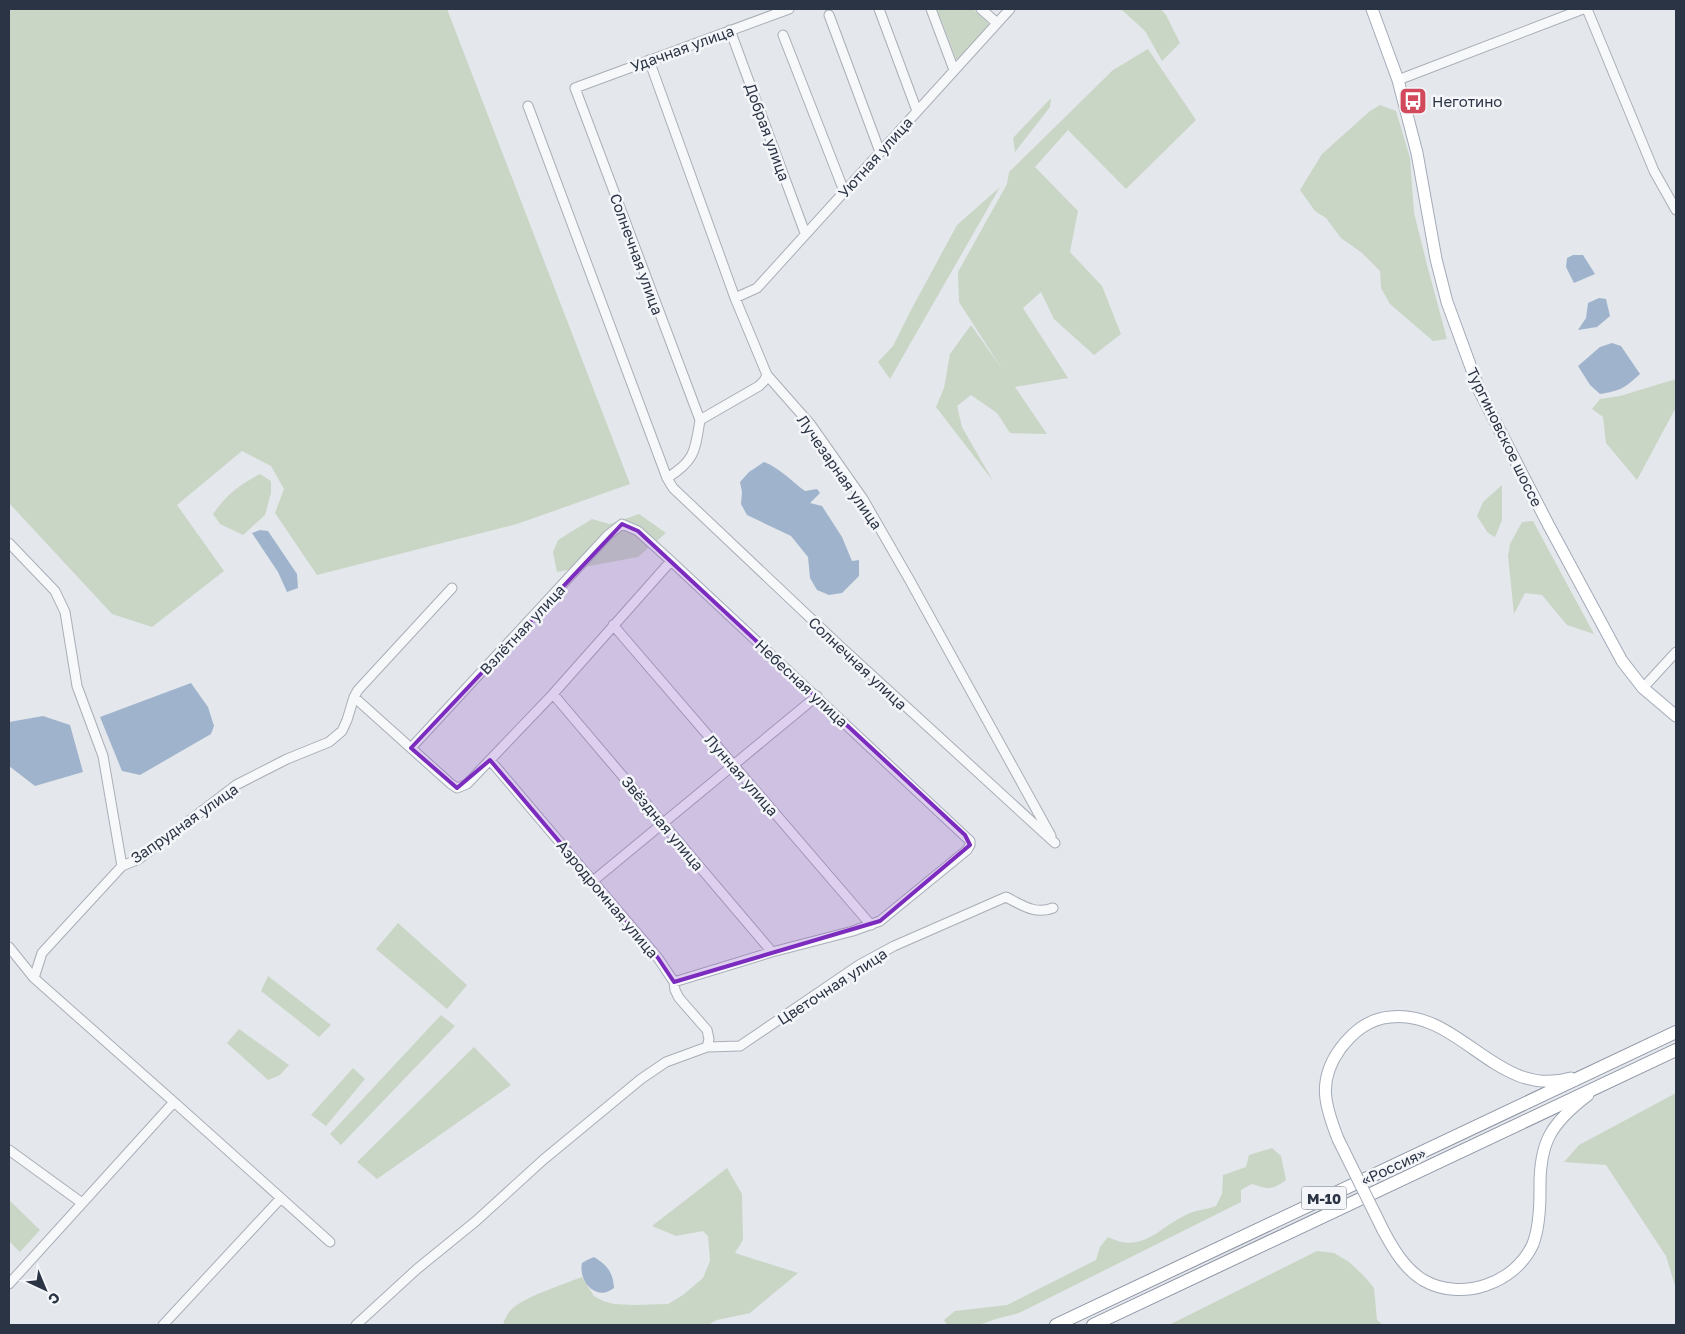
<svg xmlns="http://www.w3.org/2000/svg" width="1685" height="1334" font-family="'Golos Text',sans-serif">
	<rect width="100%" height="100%" fill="#e4e7ec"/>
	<path fill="#c9d6c5" d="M 9,9 L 447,9 L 630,484 L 517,524 L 317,575 L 275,513 L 284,489 L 271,466 L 242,451 L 177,505 L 224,571 L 152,627 L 112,614 L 9,503 Z
		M 937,9 L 973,9 L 988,23 L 989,30 L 961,59 L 956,59 Z
		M 1121,9 L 1161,9 L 1166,15 L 1180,43 L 1162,61 L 1145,31 Z
		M 1148,49 L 1196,120 L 1126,189 L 1068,130 L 1035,167 L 1078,211 L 1070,252 L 1102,286 L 1121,334 L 1094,355 L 1054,319 L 1041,292 L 1023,308 L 1068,378 L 1015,387 L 1047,434 L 1010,433 L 997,413 L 971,395 L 957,406 L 962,427 L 993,481 L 936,407 L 944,388 L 950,354 L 971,325 L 1002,369 L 959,302 L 958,272 L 1007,184 L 1009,172 L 1113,70 Z
		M 1051,98 L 1050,107 L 1015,152 L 1013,138 Z
		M 1380,105 L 1396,111 L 1410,158 L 1414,213 L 1427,265 L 1447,339 L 1433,341 L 1390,304 L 1381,288 L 1380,271 L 1362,253 L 1341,238 L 1326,218 L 1315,211 L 1300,190 L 1322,154 L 1370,111 Z
		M 1000,187 L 890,379 L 878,362 L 893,346 L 911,310 L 957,225 Z
		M 1676,379 L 1676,410 L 1674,411 L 1637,480 L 1606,443 L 1603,417 L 1592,409 L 1600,399 L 1620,396 Z
		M 260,474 L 271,481 L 271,493 L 265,515 L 243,535 L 220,524 L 213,514 C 227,494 239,485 260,474 Z
		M 1502,485 L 1502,520 L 1495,537 L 1488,533 L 1477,516 L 1483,502 Z
		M 639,514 L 666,533 L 638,557 L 557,572 L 553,552 L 558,540 L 592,519 L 610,524 Z
		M 1533,521 L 1594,634 L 1567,625 L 1542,595 L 1525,593 L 1514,614 L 1508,556 L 1510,544 L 1522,522 Z
		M 398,923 L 467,985 L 447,1009 L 376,949 Z
		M 268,976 L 331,1025 L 319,1037 L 261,991 Z
		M 441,1015 L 455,1026 L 341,1145 L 330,1134 Z
		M 239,1029 L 289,1065 L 280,1075 L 268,1080 L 227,1043 Z
		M 474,1047 L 511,1085 L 377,1179 L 357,1162 Z
		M 353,1068 L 365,1079 L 326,1126 L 311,1115 Z
		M 1676,1093 L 1676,1289 L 1666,1256 L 1606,1165 L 1564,1162 L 1579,1145 Z
		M 1272,1148 L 1281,1156 L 1286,1180 C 1271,1191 1268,1189 1252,1184 L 1241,1190 L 1241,1202 L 1019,1313 L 996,1319 L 979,1325 L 947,1325 L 944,1320 L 955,1311 L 1007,1305 L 1096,1260 L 1100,1247 L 1108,1237 C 1144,1255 1159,1226 1190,1213 C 1198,1210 1208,1209 1216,1206 L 1222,1194 L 1223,1175 L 1246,1167 L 1249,1155 Z
		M 727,1168 L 742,1194 L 743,1240 L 735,1253 L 798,1273 L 750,1313 L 717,1320 L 708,1325 L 503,1325 C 504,1320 508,1312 513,1308 C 529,1295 562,1285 582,1277 L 594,1296 L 603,1301 L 614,1304 L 634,1305 L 668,1304 L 683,1295 L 703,1278 L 710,1261 L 708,1236 L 703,1231 L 676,1236 L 652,1226 Z
		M 9,1200 L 40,1230 L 20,1252 L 9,1241 Z
		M 1317,1251 L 1334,1253 L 1349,1262 L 1363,1275 L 1374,1288 L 1377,1320 L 1383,1325 L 1169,1325 Z"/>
	<path fill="#9fb4cc" d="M 1573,255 L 1583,255 L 1595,274 L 1574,283 L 1566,267 L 1567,258 Z
		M 1599,298 L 1606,299 L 1610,316 L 1597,327 L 1578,330 L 1586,318 L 1588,303 Z
		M 1612,343 L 1621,346 L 1640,374 C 1625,388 1620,391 1600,394 L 1590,385 L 1578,366 L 1600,347 Z
		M 764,462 C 780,468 791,481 805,491 L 817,489 L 820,493 L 810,503 L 822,506 L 842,537 L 852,561 L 859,560 L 859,576 L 842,593 L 829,595 L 817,590 L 810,578 L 808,557 L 791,536 L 747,515 L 741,504 L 742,492 L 740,482 L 749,472 Z
		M 260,530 L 268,531 L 297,574 L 298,588 L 287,592 L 278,572 L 252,533 Z
		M 191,683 L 208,707 L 214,726 L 211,734 L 140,775 L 122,771 L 100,717 Z
		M 43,716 L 70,725 L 83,772 L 35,786 L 9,766 L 9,722 Z
		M 594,1257 C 607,1265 613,1272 614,1288 C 597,1302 578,1282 582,1263 L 587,1260 Z"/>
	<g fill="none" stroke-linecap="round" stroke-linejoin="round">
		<defs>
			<path id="minor" d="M 879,9 L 917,111
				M 931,9 L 954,70
				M 981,9 L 997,23
				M 1587,9 L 1654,171 L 1676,210
				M 829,15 L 880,152
				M 730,30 L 805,233
				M 783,35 L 844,191
				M 649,60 L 735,298 L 767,375 L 811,425 L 863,499 L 909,579 L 1051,836
				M 1398,80 L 1583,9
				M 528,106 L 667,478 L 673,488 L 841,647 L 1055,843
				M 735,298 L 757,288 L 1010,9
				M 700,420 L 575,88 L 789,9
				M 667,478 C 695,461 695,451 700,420 L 759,386 L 764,381 L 767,375
				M 9,543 L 55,591 L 65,612 L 77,686 L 103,756 L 122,866
				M 613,625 L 871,925
				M 1643,688 L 1676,652
				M 553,694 L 772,952
				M 354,697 L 451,784 L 457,788 L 467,784 L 553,694 L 671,561
				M 411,748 L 608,535 L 622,524 L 638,531 L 671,561 L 970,841 L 970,845 L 967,850 L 880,921 L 853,931 L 772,952 L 674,982
				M 490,760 L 658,958 L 674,982 L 675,990 L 679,998 L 707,1030 L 709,1039 L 707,1047
				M 593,881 L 817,696
				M 9,947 L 34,978 L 174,1102 L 9,1284
				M 34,978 L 42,953 L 122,866 L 139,859 L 236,785 L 287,759 L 329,742 L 342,731 L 347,720 L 354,697 L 358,690 L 452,588
				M 174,1102 L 330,1242
				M 9,1150 L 82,1203
				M 163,1325 L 281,1198
				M 356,1325 L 417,1269 L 476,1221 L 543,1160 L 641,1079 L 666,1062 L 707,1047 L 740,1046 L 859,965 L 894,946 L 1006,897 C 1022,905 1035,915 1053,908"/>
			<path id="major" d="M 1372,9 L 1398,80 L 1417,153 L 1436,259 L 1447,302 L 1480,392 L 1548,524 L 1622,661 L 1643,688 L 1676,716
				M 1338,1139 C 1325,1106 1317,1081 1340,1049 C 1353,1032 1368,1019 1390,1017 C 1460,1009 1497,1100 1571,1078
				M 1383,1230 C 1393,1249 1405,1269 1423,1280 C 1461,1302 1515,1284 1533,1244 C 1539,1228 1540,1208 1540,1191 C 1539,1143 1550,1124 1588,1095"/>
			<path id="highway" d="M 1056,1325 L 1676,1032
				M 1093,1325 L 1676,1050"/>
		</defs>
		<use href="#minor" stroke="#a9aeb7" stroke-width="11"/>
		<use href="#major" stroke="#a3abb8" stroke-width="13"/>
		<use href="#highway" stroke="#8b94a3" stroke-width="14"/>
		<use href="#minor" stroke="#f7f8fa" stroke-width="9"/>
		<use href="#major" stroke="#fff" stroke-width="11"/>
		<use href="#highway" stroke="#fff" stroke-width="12"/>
		<defs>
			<path id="major-bridge" d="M 1338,1139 L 1383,1230"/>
		</defs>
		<use href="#major-bridge" stroke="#a3abb8" stroke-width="13" stroke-linecap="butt"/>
		<use href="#major-bridge" stroke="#fff" stroke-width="11"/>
	</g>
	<path fill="#7b2cbf" fill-opacity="0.2" stroke="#7b2cbf" stroke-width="4" stroke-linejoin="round" d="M 622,524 L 638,531 L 965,835 L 970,845 L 880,921 L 674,982 L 658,958 L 490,760 L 457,788 L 411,748 Z"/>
	<defs>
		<symbol id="bus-square" viewBox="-11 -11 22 22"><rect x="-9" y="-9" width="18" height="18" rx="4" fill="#d1495b" stroke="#f4f6f9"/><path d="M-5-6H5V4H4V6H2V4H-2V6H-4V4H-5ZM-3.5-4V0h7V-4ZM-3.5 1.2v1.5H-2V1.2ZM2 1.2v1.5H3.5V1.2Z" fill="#fff"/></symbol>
	</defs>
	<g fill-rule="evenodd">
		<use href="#bus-square" x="1397" y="85" width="32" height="32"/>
	</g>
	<g text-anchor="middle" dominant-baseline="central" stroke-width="5" stroke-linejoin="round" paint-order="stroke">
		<rect fill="#f4f6f9" stroke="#676e7b" stroke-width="1" x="1301.5" y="1186.5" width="45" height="23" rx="4"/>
		<g font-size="14" font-weight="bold" fill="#2b3445">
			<text x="1324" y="1198">М-10</text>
		</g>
		<g font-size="15" fill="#2b3445" stroke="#f4f6f9">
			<text transform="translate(682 48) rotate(-20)">Удачная улица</text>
			<text transform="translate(768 132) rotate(70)">Добрая улица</text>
			<text transform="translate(875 157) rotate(-48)">Уютная улица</text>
			<text transform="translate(637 254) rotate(70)">Солнечная улица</text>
			<text transform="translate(1505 437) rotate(64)">Тургиновское шоссе</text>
			<text transform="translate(840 472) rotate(55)">Лучезарная улица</text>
			<text transform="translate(522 629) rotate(-47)">Взлётная улица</text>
			<text transform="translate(858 663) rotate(43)">Солнечная улица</text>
			<text transform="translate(802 683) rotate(43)">Небесная улица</text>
			<text transform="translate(742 775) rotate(49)">Лунная улица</text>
			<text transform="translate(184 823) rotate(-35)">Запрудная улица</text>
			<text transform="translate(663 823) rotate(50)">Звёздная улица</text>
			<text transform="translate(608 899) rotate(50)">Аэродромная улица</text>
			<text transform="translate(832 986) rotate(-33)">Цветочная улица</text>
			<text transform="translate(1393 1166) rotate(-25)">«Россия»</text>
		</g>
		<g font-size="15" fill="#2b3445" stroke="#f4f6f9" text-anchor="start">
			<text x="1432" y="101">Неготино</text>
		</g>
	</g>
	<rect width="1685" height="1334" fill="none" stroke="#2b3445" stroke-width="20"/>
	<g transform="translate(45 1289) rotate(136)" stroke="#f4f6f9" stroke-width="4" paint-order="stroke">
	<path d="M0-4L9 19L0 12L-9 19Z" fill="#2b3445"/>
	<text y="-8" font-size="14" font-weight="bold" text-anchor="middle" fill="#2b3445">С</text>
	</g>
</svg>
